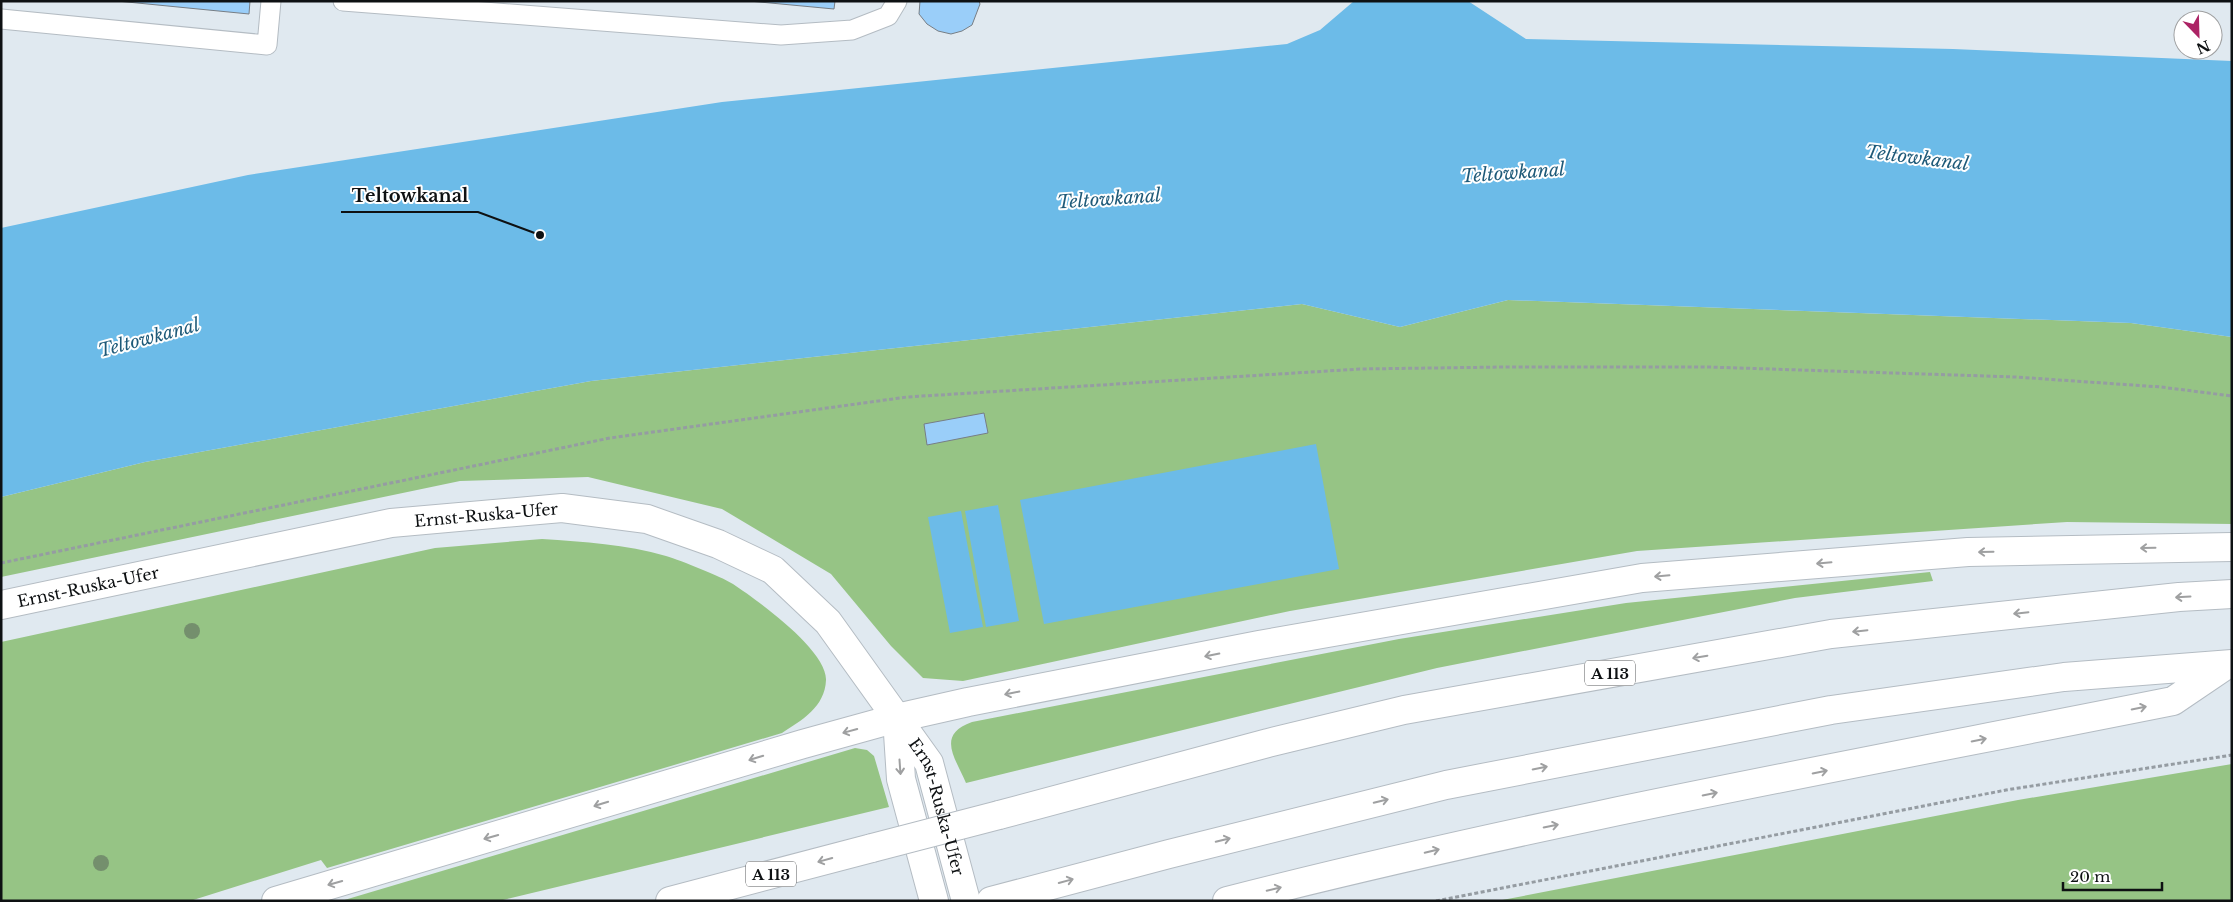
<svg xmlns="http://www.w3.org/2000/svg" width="2233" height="902" font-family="'Libre Baskerville',serif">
	<rect width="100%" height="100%" fill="#e0e9f0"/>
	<path fill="#96c485" d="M 1508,300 L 2131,323 L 2232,337 L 2232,524 L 2067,522 L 1637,551 L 1290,611 L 963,681 L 923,678 L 891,646 L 831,574 L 722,509 L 588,477 L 460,481 L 1,577 L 1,497 L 145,462 L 591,381 L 1302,304 L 1400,327 Z
		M 542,539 C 584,542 626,544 666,556 C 682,561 720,576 733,584 C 757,600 827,650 826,680 C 825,707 802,720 782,733 L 327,868 L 321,860 L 190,901 L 1,901 L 1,642 L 435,548 Z
		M 1930,572 L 1933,581 L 1795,598 L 1437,668 L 966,783 C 955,757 936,735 972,722 L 1399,639 L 1626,603 Z
		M 855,748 L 867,750 L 874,756 L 889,807 L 499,901 L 341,901 Z
		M 2232,764 L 2232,901 L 1497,901 L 2018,800 Z"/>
	<path fill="#6cbbe8" d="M 1354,1 L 1468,1 L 1526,39 L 1953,49 L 2232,61 L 2232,337 L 2131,323 L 1508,300 L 1400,327 L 1302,304 L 591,381 L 145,462 L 1,497 L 1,228 L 248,175 L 722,102 L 1287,44 L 1320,30 Z
		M 1316,444 L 1339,569 L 1044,624 L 1020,500 Z
		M 998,505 L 1019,621 L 986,627 L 965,511 Z
		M 961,511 L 983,627 L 950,633 L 928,517 Z"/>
	<path fill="#9acef9" stroke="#777e85" d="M 117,1 L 250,1 L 249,14 Z
		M 749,1 L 835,1 L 834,9 Z
		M 920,1 L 979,1 L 980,4 L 972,25 L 962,31 L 951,34 L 938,31 L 927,24 L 919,14 Z
		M 984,413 L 988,433 L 927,445 L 924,424 Z"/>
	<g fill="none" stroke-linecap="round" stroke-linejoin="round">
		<defs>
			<path id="service" d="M 343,1 L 781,35 L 852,30 L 888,16 L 897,1
				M 1,19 L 267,45 L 271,1"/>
			<g id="primary">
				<path id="s1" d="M 1,605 L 391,523 L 562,508 L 647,519 L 718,544 L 773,570 L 828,622 L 929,763 L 966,901"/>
				<path d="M 897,718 L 901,779 L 934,901"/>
			</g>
			<path id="motorway" d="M 999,815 L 1268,743 L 1404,710 L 1831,634 L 2179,597 L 2232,594
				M 276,901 L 803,744 L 897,718 L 968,702 L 1259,645 L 1642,578 L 1968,552 L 2232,547
				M 670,901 L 872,848
				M 991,901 L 1169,854 L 1446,785 L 1831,710 L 2064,677 L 2232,664
				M 1227,901 C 1539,821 1857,764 2173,701 L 2226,665"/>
		</defs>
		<use href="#service" stroke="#b4bcc3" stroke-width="21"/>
		<use href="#primary" stroke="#b4bcc3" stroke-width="30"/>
		<use href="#motorway" stroke="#b4bcc3" stroke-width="30"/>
		<path stroke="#959ca2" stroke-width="3" stroke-dasharray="4 2.5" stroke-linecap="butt" d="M 1,563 L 610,438 L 907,397 L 1360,369 L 1505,367 L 1708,367 L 2016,377 L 2161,387 L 2232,396
			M 1436,901 L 2006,790 L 2232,755"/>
		<use href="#service" stroke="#fff" stroke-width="19"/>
		<use href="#primary" stroke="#fff" stroke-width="28"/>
		<use href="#motorway" stroke="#fff" stroke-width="28"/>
		<defs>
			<path id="motorway-bridge" d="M 872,848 L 999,815"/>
		</defs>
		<use href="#motorway-bridge" stroke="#b4bcc3" stroke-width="30" stroke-linecap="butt"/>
		<use href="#motorway-bridge" stroke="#fff" stroke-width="28"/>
	</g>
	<g fill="#748f6d">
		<circle cx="192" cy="631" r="8"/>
		<circle cx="101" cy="863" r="8"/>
	</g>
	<defs><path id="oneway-shaft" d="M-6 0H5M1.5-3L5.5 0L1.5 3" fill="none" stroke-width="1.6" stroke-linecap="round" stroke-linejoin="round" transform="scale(1.25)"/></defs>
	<g stroke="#9fa0a1">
		<use href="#oneway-shaft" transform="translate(2148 548) rotate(179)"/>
		<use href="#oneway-shaft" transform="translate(1986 552) rotate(179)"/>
		<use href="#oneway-shaft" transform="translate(1824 563) rotate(175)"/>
		<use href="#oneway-shaft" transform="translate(1662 576) rotate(175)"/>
		<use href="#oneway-shaft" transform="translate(2183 597) rotate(177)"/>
		<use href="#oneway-shaft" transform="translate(2021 613) rotate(174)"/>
		<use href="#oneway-shaft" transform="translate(1860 631) rotate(174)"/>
		<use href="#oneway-shaft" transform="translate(1212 655) rotate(169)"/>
		<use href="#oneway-shaft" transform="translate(1700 657) rotate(170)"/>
		<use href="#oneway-shaft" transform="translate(1012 693) rotate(169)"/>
		<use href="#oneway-shaft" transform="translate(2139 708) rotate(-11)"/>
		<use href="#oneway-shaft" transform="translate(850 731) rotate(165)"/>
		<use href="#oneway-shaft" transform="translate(1979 740) rotate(-11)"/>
		<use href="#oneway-shaft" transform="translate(756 758) rotate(163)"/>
		<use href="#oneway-shaft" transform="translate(900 767) rotate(86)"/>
		<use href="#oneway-shaft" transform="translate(1540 768) rotate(-11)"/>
		<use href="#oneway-shaft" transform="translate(1820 772) rotate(-11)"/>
		<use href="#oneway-shaft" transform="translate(1710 794) rotate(-11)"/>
		<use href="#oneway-shaft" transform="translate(1381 801) rotate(-14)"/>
		<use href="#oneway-shaft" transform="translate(601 804) rotate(163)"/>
		<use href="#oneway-shaft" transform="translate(1551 826) rotate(-11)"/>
		<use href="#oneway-shaft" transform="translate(491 837) rotate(164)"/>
		<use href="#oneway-shaft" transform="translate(1223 840) rotate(-14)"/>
		<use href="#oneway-shaft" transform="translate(1432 851) rotate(-13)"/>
		<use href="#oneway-shaft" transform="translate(825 860) rotate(165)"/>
		<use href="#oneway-shaft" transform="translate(1066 881) rotate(-15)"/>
		<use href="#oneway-shaft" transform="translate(335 883) rotate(164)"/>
		<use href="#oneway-shaft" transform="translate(1274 889) rotate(-14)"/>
	</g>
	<g text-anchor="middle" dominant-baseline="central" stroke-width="4" stroke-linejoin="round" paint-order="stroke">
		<g fill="#fff" stroke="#56585a" stroke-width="1">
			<rect x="1585" y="660.5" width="50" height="25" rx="4"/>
			<rect x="746" y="861.5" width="50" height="25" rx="4"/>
		</g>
		<g font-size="15" font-weight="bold" fill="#0e1113">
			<text x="1610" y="673">A 113</text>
			<text x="771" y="874">A 113</text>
		</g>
		<g font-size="16" fill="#0e1113" stroke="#fff">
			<text stroke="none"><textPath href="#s1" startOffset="494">Ernst-Ruska-Ufer</textPath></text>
			<text stroke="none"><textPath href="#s1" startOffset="89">Ernst-Ruska-Ufer</textPath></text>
			<text stroke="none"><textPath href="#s1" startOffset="1085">Ernst-Ruska-Ufer</textPath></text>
		</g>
		<g font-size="18" font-style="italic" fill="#1e5a79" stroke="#fff">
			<text transform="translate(1917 158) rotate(7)">Teltowkanal</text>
			<text transform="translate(1513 173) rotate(-4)">Teltowkanal</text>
			<text transform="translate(1109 199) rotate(-4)">Teltowkanal</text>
			<text transform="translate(149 338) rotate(-15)">Teltowkanal</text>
		</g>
	</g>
	<path fill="none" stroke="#0e1113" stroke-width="2" d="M540 235L478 212H341"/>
	<circle fill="#0e1113" stroke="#fff" stroke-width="2" cx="540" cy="235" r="5"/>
	<g font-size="18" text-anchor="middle" font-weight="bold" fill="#0e1113" stroke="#fff" stroke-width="4" stroke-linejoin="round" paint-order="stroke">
		<text x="410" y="202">Teltowkanal</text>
	</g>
	<rect width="2233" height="902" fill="none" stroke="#0e1113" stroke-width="5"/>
	<g transform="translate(2198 35) rotate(157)"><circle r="24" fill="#ffffff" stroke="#9fa0a1"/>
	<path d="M0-4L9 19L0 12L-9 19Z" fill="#ac2365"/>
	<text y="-8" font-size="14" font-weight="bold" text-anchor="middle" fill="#0e1113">N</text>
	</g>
	<path d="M2063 882v8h99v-8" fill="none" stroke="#0e1113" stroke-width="2.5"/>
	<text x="2070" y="882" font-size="15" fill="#0e1113" stroke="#ffffff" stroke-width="4" paint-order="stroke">20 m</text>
</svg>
